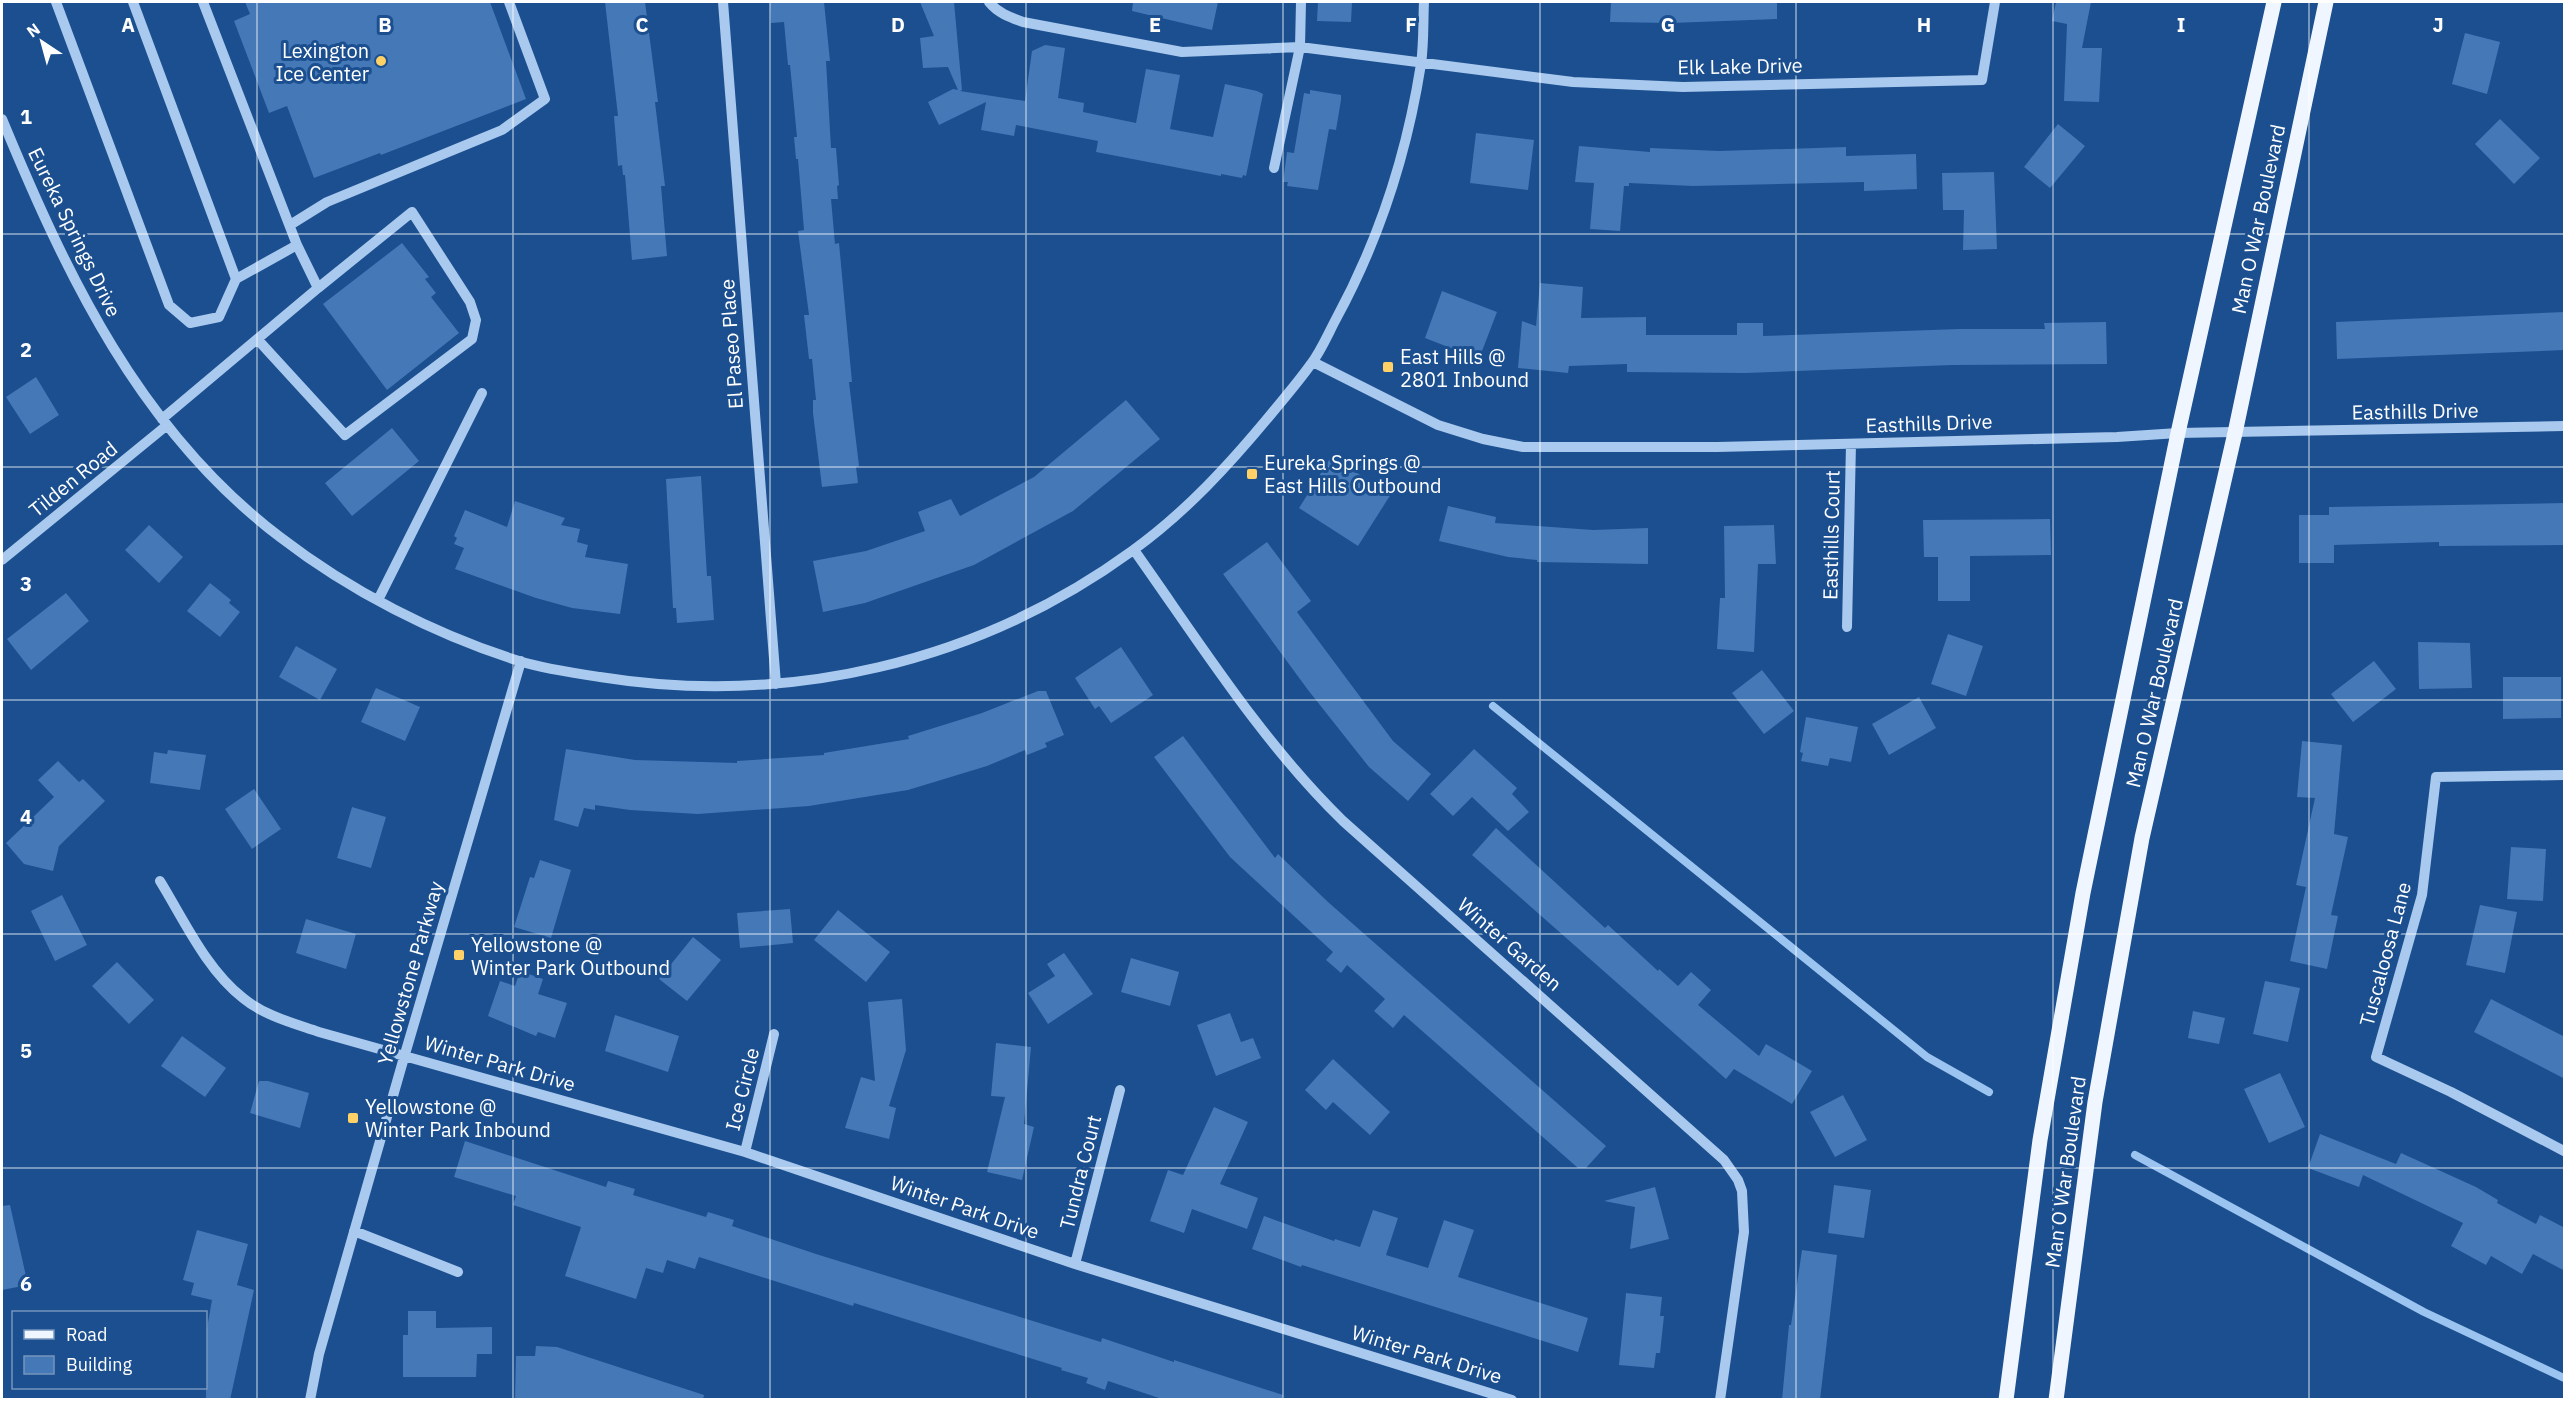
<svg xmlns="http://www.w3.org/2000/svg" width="2566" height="1401" font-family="'IBM Plex Sans',sans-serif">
	<rect width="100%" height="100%" fill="#1b4f8f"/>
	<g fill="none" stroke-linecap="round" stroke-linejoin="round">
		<path stroke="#9cc4f0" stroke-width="8" d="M 1493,706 L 1927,1057 L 1989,1092
			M 2135,1155 L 2424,1312 L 2564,1378"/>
	</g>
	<path fill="#4478b7" d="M 245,2 L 490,2 L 526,99 L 381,155 L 380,153 L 314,178 L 287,106 L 269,113 L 234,21 L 250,14 Z
		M 605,2 L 645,2 L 658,102 L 655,102 L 665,186 L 661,186 L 667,256 L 632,260 L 625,175 L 623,175 L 622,165 L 618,166 L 614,116 L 618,116 Z
		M 770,2 L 824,2 L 830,61 L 826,61 L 831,148 L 836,148 L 839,185 L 837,186 L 838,199 L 831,199 L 835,244 L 839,243 L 852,382 L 849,382 L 859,466 L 856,467 L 858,483 L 822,487 L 813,413 L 813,400 L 816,400 L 812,359 L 809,359 L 804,315 L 809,315 L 798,231 L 804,230 L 798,159 L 796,159 L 794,137 L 797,137 L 790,65 L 788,65 L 784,22 L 771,23 Z
		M 920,2 L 954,2 L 962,90 L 960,91 L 1025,101 L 1032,51 L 1045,45 L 1065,48 L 1058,98 L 1084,103 L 1083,112 L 1136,123 L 1146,69 L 1180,75 L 1170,129 L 1213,137 L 1225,84 L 1257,91 L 1263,94 L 1246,176 L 1243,175 L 1242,178 L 1221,174 L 1221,176 L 1096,152 L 1098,141 L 1016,125 L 1014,136 L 981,130 L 986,102 L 939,125 L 928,102 L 953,89 L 958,90 L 948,67 L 923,68 L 920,38 L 934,36 Z
		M 1133,2 L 1218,2 L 1212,30 L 1132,11 Z
		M 1318,2 L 1352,2 L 1351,22 L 1317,21 Z
		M 1611,2 L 1777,2 L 1777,19 L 1671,23 L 1610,22 Z
		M 2056,2 L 2091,2 L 2082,48 L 2102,48 L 2099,102 L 2064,101 L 2067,24 L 2052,21 Z
		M 2465,33 L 2500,42 L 2487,94 L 2452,84 Z
		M 1310,90 L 1341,95 L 1341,100 L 1336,130 L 1329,129 L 1318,190 L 1287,186 L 1288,182 L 1283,182 L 1287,152 L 1294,153 L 1304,93 L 1310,94 Z
		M 2500,119 L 2540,158 L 2514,184 L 2475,144 Z
		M 2058,124 L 2085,146 L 2050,188 L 2024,167 Z
		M 1476,133 L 1534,140 L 1528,190 L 1470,183 Z
		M 1579,146 L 1650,152 L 1650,148 L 1719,151 L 1846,147 L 1846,156 L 1916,154 L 1917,189 L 1864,191 L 1864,182 L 1693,186 L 1629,183 L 1629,186 L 1624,186 L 1620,231 L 1590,229 L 1594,183 L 1575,182 Z
		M 1994,172 L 1997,249 L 1963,250 L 1964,210 L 1943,210 L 1942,173 Z
		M 402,243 L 429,277 L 425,279 L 436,293 L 431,297 L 459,333 L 387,390 L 323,304 Z
		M 1540,283 L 1583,287 L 1581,318 L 1646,317 L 1646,335 L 1737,335 L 1737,323 L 1763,323 L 1763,336 L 1959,329 L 2045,329 L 2044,323 L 2106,322 L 2107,364 L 1952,365 L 1745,373 L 1627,372 L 1627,364 L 1569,366 L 1568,373 L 1518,368 L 1522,321 L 1536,326 Z
		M 1442,291 L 1497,312 L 1479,359 L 1425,338 Z
		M 2565,312 L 2565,350 L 2337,359 L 2336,322 Z
		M 36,377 L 59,415 L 30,434 L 6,397 Z
		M 1126,400 L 1160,439 L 1073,511 L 974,565 L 865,603 L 823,612 L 813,561 L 866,551 L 925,531 L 918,512 L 951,499 L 960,516 L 1034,477 Z
		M 392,428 L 419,461 L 352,516 L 325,483 Z
		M 1331,457 L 1391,494 L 1358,546 L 1299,508 Z
		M 701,476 L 707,576 L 711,576 L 714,620 L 677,623 L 676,608 L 673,608 L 666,479 Z
		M 515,501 L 565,518 L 561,525 L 580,529 L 577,542 L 588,545 L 585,557 L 628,564 L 620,614 L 572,608 L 536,598 L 455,569 L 464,548 L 454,544 L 457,538 L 454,536 L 465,510 L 507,527 Z
		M 2565,503 L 2565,545 L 2439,546 L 2439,542 L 2334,545 L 2334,563 L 2299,563 L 2299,515 L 2329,515 L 2329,507 Z
		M 1448,506 L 1496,517 L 1495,523 L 1593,530 L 1648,528 L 1648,564 L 1537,562 L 1537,560 L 1508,557 L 1439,541 Z
		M 2050,519 L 2051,555 L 1970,556 L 1970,601 L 1938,601 L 1938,557 L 1924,557 L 1923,520 Z
		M 149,525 L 183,557 L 159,583 L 125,550 Z
		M 1774,525 L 1776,564 L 1758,564 L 1754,652 L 1717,649 L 1720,598 L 1725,598 L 1724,526 Z
		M 1267,542 L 1311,601 L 1297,612 L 1393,741 L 1431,774 L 1408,801 L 1369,767 L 1308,690 L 1223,574 Z
		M 210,583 L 231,600 L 229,603 L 240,612 L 220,637 L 187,611 Z
		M 66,593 L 89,621 L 31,670 L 7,639 Z
		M 1948,634 L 1983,646 L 1966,696 L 1931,684 Z
		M 2418,642 L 2470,643 L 2472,688 L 2419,689 Z
		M 296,646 L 337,669 L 320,700 L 279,677 Z
		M 1121,647 L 1153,695 L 1111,723 L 1099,706 L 1095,709 L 1075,678 Z
		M 2374,661 L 2396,689 L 2353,722 L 2331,694 Z
		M 1762,670 L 1794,711 L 1764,734 L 1732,693 Z
		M 2503,677 L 2561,677 L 2561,718 L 2503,719 Z
		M 376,688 L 420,707 L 405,741 L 361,722 Z
		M 1038,691 L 1046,691 L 1064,735 L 1045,743 L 1047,747 L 1027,755 L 1025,750 L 987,766 L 908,790 L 809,806 L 698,814 L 630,810 L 595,805 L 595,810 L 584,808 L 578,827 L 554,820 L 566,749 L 635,760 L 737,763 L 737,761 L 824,755 L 824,753 L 909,739 L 908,736 L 982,713 Z
		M 1919,697 L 1936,728 L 1889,755 L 1872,724 Z
		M 1806,717 L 1858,727 L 1851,762 L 1830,758 L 1828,766 L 1801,761 L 1803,753 L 1800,752 Z
		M 1183,736 L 1275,858 L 1278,854 L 1328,902 L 1606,1146 L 1586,1168 L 1578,1168 L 1404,1015 L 1393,1028 L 1374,1011 L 1385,999 L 1347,965 L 1341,973 L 1326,960 L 1333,952 L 1230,857 L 1154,757 Z
		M 2302,741 L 2342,745 L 2334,834 L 2348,837 L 2331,915 L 2338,916 L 2327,969 L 2290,961 L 2306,887 L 2296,885 L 2315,798 L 2297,797 Z
		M 1474,749 L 1517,788 L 1512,794 L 1529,812 L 1508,831 L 1472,797 L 1453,816 L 1430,794 Z
		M 168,750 L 206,755 L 200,790 L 150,783 L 154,752 L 167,754 Z
		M 58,761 L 79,782 L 83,779 L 105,801 L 59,846 L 53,871 L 24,864 L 6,843 L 54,797 L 38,780 Z
		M 254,789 L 281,829 L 252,849 L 225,809 Z
		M 352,807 L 386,817 L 371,868 L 337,858 Z
		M 1496,828 L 1605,928 L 1608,925 L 1658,971 L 1659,969 L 1678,986 L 1691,972 L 1711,990 L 1698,1005 L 1759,1056 L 1766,1044 L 1812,1071 L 1792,1104 L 1734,1069 L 1726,1079 L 1472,855 Z
		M 2511,847 L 2546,849 L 2543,901 L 2507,899 Z
		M 540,860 L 571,870 L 551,938 L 514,927 L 530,877 L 534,878 Z
		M 62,895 L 87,945 L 55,961 L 31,911 Z
		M 2480,905 L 2517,912 L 2505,973 L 2466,965 Z
		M 790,909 L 793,943 L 740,948 L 737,913 Z
		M 838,910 L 890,952 L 866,982 L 814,940 Z
		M 306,919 L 356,934 L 346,969 L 296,953 Z
		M 693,937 L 721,960 L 687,1001 L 659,979 Z
		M 1064,953 L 1093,994 L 1048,1024 L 1028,993 L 1055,976 L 1047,964 Z
		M 1131,958 L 1179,972 L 1170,1006 L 1121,992 Z
		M 117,962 L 154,1000 L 129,1024 L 92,986 Z
		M 520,971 L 543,979 L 538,994 L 567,1003 L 555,1038 L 538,1032 L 536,1036 L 488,1016 L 500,981 L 515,986 Z
		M 2265,981 L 2300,988 L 2288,1042 L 2253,1034 Z
		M 902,999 L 906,1050 L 889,1106 L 896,1108 L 889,1139 L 845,1128 L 861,1077 L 875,1081 L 868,1002 Z
		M 2491,999 L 2565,1037 L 2565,1079 L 2474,1032 Z
		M 2193,1011 L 2225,1018 L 2219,1044 L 2188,1038 Z
		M 1230,1013 L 1241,1042 L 1253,1038 L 1261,1058 L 1216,1076 L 1197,1025 Z
		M 615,1015 L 679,1036 L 668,1072 L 605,1051 Z
		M 182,1036 L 226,1068 L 205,1097 L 161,1066 Z
		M 996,1043 L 1031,1047 L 1024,1124 L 1034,1127 L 1022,1180 L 987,1172 L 1005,1097 L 991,1096 Z
		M 1333,1059 L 1390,1112 L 1370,1135 L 1333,1102 L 1326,1110 L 1305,1090 Z
		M 2280,1073 L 2305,1127 L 2269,1143 L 2244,1089 Z
		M 259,1081 L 268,1081 L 309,1093 L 300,1128 L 250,1113 Z
		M 1843,1095 L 1867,1140 L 1835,1157 L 1810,1112 Z
		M 1214,1107 L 1248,1122 L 1220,1184 L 1258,1198 L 1247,1229 L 1192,1209 L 1184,1233 L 1150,1221 L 1168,1170 L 1183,1175 Z
		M 2320,1134 L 2396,1164 L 2401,1153 L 2476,1187 L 2498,1200 L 2497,1203 L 2536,1224 L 2540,1215 L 2565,1228 L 2565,1271 L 2533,1254 L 2522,1274 L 2491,1256 L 2486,1265 L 2451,1246 L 2463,1223 L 2363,1175 L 2359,1187 L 2308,1168 Z
		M 465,1141 L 606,1187 L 608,1181 L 635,1189 L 633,1195 L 706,1217 L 708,1212 L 734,1220 L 732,1226 L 816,1254 L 1101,1342 L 1102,1338 L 1174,1362 L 1174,1360 L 1283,1395 L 1282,1400 L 1165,1400 L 1108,1381 L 1105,1390 L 1086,1383 L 1088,1378 L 1061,1370 L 1062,1368 L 854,1303 L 853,1306 L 699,1257 L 695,1269 L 667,1260 L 663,1273 L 646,1268 L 636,1299 L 565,1276 L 581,1227 L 513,1205 L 516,1196 L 454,1177 Z
		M 1834,1185 L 1871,1190 L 1864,1238 L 1828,1233 Z
		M 1655,1187 L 1669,1239 L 1630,1249 L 1635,1207 L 1604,1201 Z
		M 10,1205 L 28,1285 L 2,1290 L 2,1206 Z
		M 1373,1210 L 1398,1218 L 1386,1255 L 1428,1268 L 1444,1220 L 1474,1230 L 1458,1277 L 1588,1318 L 1578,1352 L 1302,1265 L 1301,1267 L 1252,1249 L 1264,1216 L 1334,1241 L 1335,1239 L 1360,1247 Z
		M 197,1230 L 248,1244 L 237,1285 L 254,1290 L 230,1400 L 206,1400 L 206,1334 L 212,1300 L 191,1295 L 194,1283 L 183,1280 Z
		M 1802,1250 L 1837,1255 L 1820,1400 L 1782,1400 L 1789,1325 L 1791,1325 Z
		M 1626,1293 L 1662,1297 L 1660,1316 L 1664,1316 L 1660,1353 L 1656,1353 L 1654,1368 L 1619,1365 Z
		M 408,1311 L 436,1311 L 436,1328 L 492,1327 L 492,1354 L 477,1354 L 476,1377 L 403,1377 L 403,1335 L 408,1335 Z
		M 536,1346 L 557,1347 L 704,1395 L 703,1400 L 515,1400 L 516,1356 L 535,1356 Z"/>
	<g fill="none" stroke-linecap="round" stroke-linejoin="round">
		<path stroke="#a9c9ee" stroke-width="10" d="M 56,2 L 169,305 L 190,323 L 219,317 L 236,279 L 297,245 L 318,288 L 162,419
			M 133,2 L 236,279
			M 203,2 L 297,245
			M 723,2 L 776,684
			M 989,2 C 998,13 1009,17 1023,22 L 1182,52 L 1300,47 L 1301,2
			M 2,119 C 67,276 140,431 280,537 C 350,591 434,634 519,661 C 545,669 573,673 600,677 C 787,707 978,663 1132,551 C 1186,512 1230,464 1272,413 C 1285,397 1299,381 1311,364 C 1321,351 1328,334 1336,319 C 1379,240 1407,153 1421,64 C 1424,43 1423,22 1424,2
			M 1274,168 L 1300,47 L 1573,82 L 1683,87 L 1982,80 L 1995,2
			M 290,225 L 327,202 L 502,130 L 545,99 L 509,2
			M 258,340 L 345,435 L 472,339 L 476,320 L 470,302 L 412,212 L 318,288
			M 1313,362 L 1438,425 L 1483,439 L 1523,447 L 1717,447 L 2117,437 L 2178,433 L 2564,426
			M 1134,550 C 1200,643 1261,741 1343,821 L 1724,1160 L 1738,1180 L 1742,1191 L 1744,1232 L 1720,1400
			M 2,560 L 166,426
			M 378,600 L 482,393
			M 1847,627 L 1851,444
			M 2564,775 L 2436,777 L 2422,895 L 2376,1057 L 2451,1092 L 2564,1151
			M 160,881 C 184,920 206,969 243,998 C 265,1016 293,1023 319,1032 L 745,1152 L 1075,1264 L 1512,1400
			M 745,1152 L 774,1034
			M 354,1231 L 458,1272
			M 1075,1264 L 1120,1090
			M 310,1400 L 319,1354 L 405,1054 L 521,661"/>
		<path stroke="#f0f6ff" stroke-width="15" d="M 2006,1400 L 2040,1140 L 2083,893 L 2178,433 L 2274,2
			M 2056,1400 L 2095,1102 L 2142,838 L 2235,433 L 2326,2"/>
	</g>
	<path fill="none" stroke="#fff" stroke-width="1.5" stroke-opacity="0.55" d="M 257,2 L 257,1400M 513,2 L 513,1400M 770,2 L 770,1400M 1026,2 L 1026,1400M 1283,2 L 1283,1400M 1540,2 L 1540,1400M 1796,2 L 1796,1400M 2053,2 L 2053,1400M 2309,2 L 2309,1400M 2,234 L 2564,234M 2,467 L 2564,467M 2,700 L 2564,700M 2,934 L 2564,934M 2,1168 L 2564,1168"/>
	<g fill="#ffd166" stroke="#1b4f8f" stroke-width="2">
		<circle cx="381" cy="61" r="6"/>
		<rect x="1382" y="361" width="12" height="12" rx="3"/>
		<rect x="1246" y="468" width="12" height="12" rx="3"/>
		<rect x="453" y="949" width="12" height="12" rx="3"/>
		<rect x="347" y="1112" width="12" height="12" rx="3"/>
	</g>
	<g text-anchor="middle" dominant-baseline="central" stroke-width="6" stroke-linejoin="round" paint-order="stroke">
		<g font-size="20" fill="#fff" stroke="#1b4f8f" text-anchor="start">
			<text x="369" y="50" text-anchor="end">Lexington<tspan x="369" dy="23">Ice Center</tspan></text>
			<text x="1400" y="356">East Hills @<tspan x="1400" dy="23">2801 Inbound</tspan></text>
			<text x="1264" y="462">Eureka Springs @<tspan x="1264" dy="23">East Hills Outbound</tspan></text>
			<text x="471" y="944">Yellowstone @<tspan x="471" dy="23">Winter Park Outbound</tspan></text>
			<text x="365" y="1106">Yellowstone @<tspan x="365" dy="23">Winter Park Inbound</tspan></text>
		</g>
		<g font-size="20" fill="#fff" stroke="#1b4f8f">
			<text transform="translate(1740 66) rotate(-1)">Elk Lake Drive</text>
			<text transform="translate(2258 219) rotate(-78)">Man O War Boulevard</text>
			<text transform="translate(75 232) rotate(64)">Eureka Springs Drive</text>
			<text transform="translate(731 344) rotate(-94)">El Paseo Place</text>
			<text transform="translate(2415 411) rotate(-1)">Easthills Drive</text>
			<text transform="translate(1929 423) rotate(-2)">Easthills Drive</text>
			<text transform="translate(73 479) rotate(-39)">Tilden Road</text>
			<text transform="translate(1831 535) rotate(-89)">Easthills Court</text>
			<text transform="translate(2154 693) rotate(-77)">Man O War Boulevard</text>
			<text transform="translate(1510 944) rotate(41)">Winter Garden</text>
			<text transform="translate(2385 954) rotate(-75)">Tuscaloosa Lane</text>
			<text transform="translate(410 973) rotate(-74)">Yellowstone Parkway</text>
			<text transform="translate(500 1063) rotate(16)">Winter Park Drive</text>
			<text transform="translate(742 1089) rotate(-76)">Ice Circle</text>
			<text transform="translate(1080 1172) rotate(-76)">Tundra Court</text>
			<text transform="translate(2065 1172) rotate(-82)">Man O War Boulevard</text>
			<text transform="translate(965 1207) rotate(19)">Winter Park Drive</text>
			<text transform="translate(1427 1354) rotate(17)">Winter Park Drive</text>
		</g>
	</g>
	<g font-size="20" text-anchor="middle" font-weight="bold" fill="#fff" stroke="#1b4f8f" stroke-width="6" stroke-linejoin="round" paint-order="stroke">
		<text x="128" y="32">A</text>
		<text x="385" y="32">B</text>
		<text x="642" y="32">C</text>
		<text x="898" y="32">D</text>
		<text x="1155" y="32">E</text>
		<text x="1411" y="32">F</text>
		<text x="1668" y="32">G</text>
		<text x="1924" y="32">H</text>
		<text x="2181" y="32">I</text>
		<text x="2438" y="32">J</text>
		<text x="26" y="124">1</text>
		<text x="26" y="357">2</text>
		<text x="26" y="591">3</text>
		<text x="26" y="824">4</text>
		<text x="26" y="1058">5</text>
		<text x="26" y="1291">6</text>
	</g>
	<rect width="2566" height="1401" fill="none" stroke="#ffffff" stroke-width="6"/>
	<rect x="12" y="1311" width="195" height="78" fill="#1b4f8f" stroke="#7695bc" stroke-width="1.5"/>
	<rect x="24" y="1330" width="30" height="9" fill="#f0f6ff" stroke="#7695bc" stroke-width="1.5"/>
	<text x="66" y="1341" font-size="18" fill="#ffffff">Road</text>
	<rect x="24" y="1356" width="30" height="18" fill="#4478b7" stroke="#7695bc" stroke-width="1.5"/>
	<text x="66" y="1371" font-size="18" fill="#ffffff">Building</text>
	<g transform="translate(42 42) rotate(324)" stroke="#1b4f8f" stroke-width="4.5" paint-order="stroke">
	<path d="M0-4.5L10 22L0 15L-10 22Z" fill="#ffffff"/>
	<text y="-9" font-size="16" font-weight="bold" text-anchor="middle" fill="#ffffff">N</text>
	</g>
</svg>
